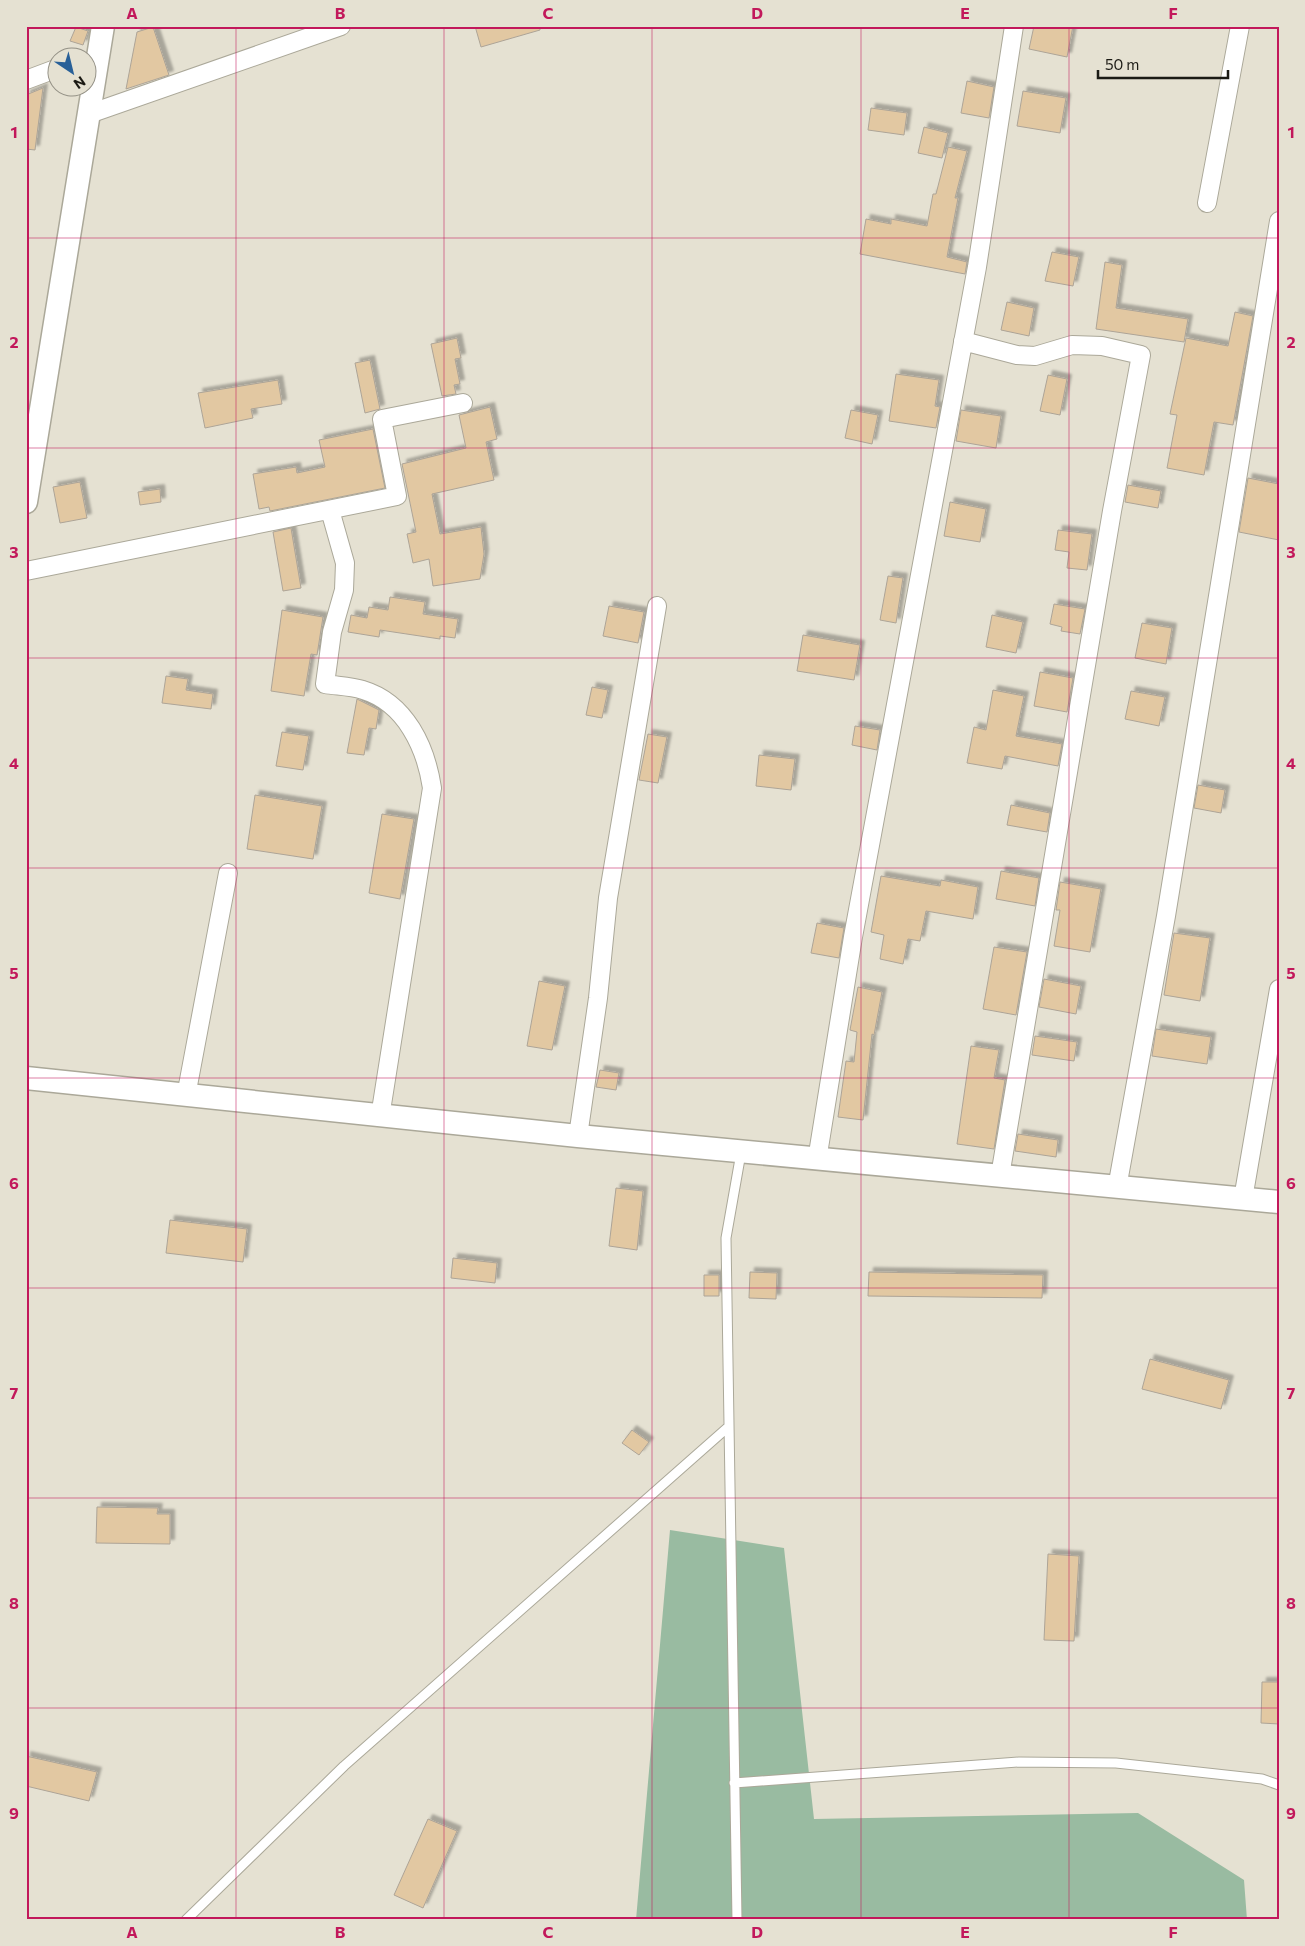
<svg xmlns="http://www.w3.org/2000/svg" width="1305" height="1946" font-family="Commissioner,sans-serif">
	<defs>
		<filter id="shadow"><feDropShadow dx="4.5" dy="-4.5" stdDeviation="1" flood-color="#0004"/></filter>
	</defs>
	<rect width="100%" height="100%" fill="#e5e1d2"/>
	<path fill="#99bba1" d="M 670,1530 L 784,1548 L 814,1819 L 1138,1813 L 1244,1880 L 1247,1920 L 636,1920 Z"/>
	<path fill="#e2c8a2" stroke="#ada497" filter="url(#shadow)" d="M 475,26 L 540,26 L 540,30 L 481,47 Z
		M 1034,26 L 1073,26 L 1067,57 L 1029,49 Z
		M 76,27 L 88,31 L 83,45 L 70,41 Z
		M 153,27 L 169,75 L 126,89 L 137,32 Z
		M 967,81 L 994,87 L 989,118 L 961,113 Z
		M 43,88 L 35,150 L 26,149 L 26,95 Z
		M 1023,91 L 1066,98 L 1060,133 L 1017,126 Z
		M 871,108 L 907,113 L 904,135 L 868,130 Z
		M 924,127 L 948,133 L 942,158 L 918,153 Z
		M 948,147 L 967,151 L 955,198 L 958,198 L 947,257 L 967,262 L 965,274 L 860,254 L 866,219 L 891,224 L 891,219 L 927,226 L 933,194 L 936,194 Z
		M 1052,252 L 1079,257 L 1073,286 L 1045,281 Z
		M 1105,262 L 1122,265 L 1116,308 L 1188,319 L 1184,342 L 1096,329 Z
		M 1007,302 L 1034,308 L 1029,336 L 1001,330 Z
		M 1235,312 L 1253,316 L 1233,425 L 1214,422 L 1204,475 L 1167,468 L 1177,415 L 1170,414 L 1186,338 L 1228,346 Z
		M 457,338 L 461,358 L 455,359 L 460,384 L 454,385 L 456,394 L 442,396 L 431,344 Z
		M 370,360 L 380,409 L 365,413 L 355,363 Z
		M 896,374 L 939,380 L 935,406 L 940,407 L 936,428 L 889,421 Z
		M 1048,375 L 1067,379 L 1060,415 L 1040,411 Z
		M 278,380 L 282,404 L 251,409 L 253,418 L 205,428 L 198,393 Z
		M 490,407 L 497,439 L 486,442 L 494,480 L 432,494 L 440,534 L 481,527 L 484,554 L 480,579 L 433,586 L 429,559 L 413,563 L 407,534 L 416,532 L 402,464 L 466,448 L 459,415 Z
		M 851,410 L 878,415 L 872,444 L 845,438 Z
		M 961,410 L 1001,416 L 996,448 L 956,441 Z
		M 373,429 L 385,488 L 270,511 L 269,507 L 259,509 L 253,474 L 296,467 L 297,473 L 325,467 L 319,440 Z
		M 1248,478 L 1279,484 L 1279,540 L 1239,532 Z
		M 80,482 L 87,518 L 60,523 L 53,487 Z
		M 1128,485 L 1161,491 L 1158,508 L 1125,502 Z
		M 160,489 L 161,502 L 140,505 L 138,492 Z
		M 950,502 L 986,509 L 980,542 L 944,536 Z
		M 291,528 L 301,588 L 283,591 L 273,532 Z
		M 1058,530 L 1092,534 L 1087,570 L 1067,568 L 1069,552 L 1055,550 Z
		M 888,576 L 903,578 L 896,623 L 880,620 Z
		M 390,597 L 425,602 L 423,614 L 458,619 L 455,638 L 440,636 L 440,639 L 380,630 L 379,637 L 348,632 L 351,615 L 367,618 L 369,607 L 388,610 Z
		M 1054,604 L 1085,609 L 1080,634 L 1061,631 L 1062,627 L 1050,624 Z
		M 609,606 L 644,612 L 638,643 L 603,636 Z
		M 282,610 L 323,617 L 317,655 L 311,654 L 304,696 L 271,691 Z
		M 992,615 L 1023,622 L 1016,653 L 986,647 Z
		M 1142,623 L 1172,628 L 1166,664 L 1135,658 Z
		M 803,635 L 860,645 L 854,680 L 797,671 Z
		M 1040,672 L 1073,678 L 1067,712 L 1034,706 Z
		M 166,676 L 188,679 L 186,690 L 213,694 L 211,709 L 162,703 Z
		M 592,687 L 608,690 L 602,718 L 586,715 Z
		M 993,690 L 1024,696 L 1016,736 L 1062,744 L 1058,766 L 1005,756 L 1002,769 L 967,763 L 974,727 L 986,730 Z
		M 1131,691 L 1165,697 L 1159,726 L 1125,719 Z
		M 357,699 L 379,710 L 376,729 L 369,728 L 364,755 L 347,753 Z
		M 855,726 L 880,730 L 877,750 L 852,745 Z
		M 282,732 L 309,736 L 303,770 L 276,766 Z
		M 648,734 L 667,737 L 658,783 L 639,780 Z
		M 759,755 L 795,759 L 791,790 L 756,786 Z
		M 1198,785 L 1225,790 L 1221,813 L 1194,808 Z
		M 255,795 L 322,806 L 313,859 L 247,849 Z
		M 1011,805 L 1050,813 L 1047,832 L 1007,825 Z
		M 382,814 L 414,819 L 400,899 L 369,893 Z
		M 1001,871 L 1039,878 L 1035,906 L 996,899 Z
		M 881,876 L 940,886 L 941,880 L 978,887 L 973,919 L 926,911 L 920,941 L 908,939 L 903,964 L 880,959 L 884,935 L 871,932 Z
		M 1060,882 L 1101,889 L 1090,952 L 1054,946 L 1060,910 L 1056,910 Z
		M 817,923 L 844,928 L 839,958 L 811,953 Z
		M 1174,933 L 1210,938 L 1200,1001 L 1164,995 Z
		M 994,947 L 1027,952 L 1016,1015 L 983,1009 Z
		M 1044,979 L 1081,986 L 1076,1014 L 1039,1007 Z
		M 539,981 L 565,986 L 552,1050 L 527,1046 Z
		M 858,987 L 882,992 L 874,1035 L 872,1034 L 863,1120 L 838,1117 L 846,1061 L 854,1062 L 857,1032 L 850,1030 Z
		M 1156,1029 L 1211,1037 L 1207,1064 L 1152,1056 Z
		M 1035,1036 L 1077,1042 L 1074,1061 L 1032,1055 Z
		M 971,1046 L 999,1050 L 994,1078 L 1005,1080 L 994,1149 L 957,1144 Z
		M 600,1070 L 619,1073 L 616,1090 L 596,1087 Z
		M 1018,1134 L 1058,1140 L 1056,1157 L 1015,1151 Z
		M 616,1188 L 643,1191 L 637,1250 L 609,1246 Z
		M 170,1220 L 247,1229 L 243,1262 L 166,1253 Z
		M 453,1258 L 497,1263 L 495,1283 L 451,1278 Z
		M 750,1272 L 777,1273 L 776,1299 L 749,1298 Z
		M 869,1272 L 1043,1275 L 1042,1298 L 868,1296 Z
		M 704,1275 L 719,1275 L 719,1296 L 704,1296 Z
		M 1150,1359 L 1229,1380 L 1221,1409 L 1142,1389 Z
		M 632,1430 L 649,1442 L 639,1455 L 622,1443 Z
		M 97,1507 L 158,1508 L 157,1514 L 170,1514 L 170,1544 L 96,1543 Z
		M 1048,1554 L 1079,1556 L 1074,1641 L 1044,1640 Z
		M 1262,1682 L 1279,1682 L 1279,1724 L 1261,1723 Z
		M 26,1756 L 97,1772 L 89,1801 L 26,1786 Z
		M 428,1819 L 457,1831 L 423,1908 L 394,1895 Z"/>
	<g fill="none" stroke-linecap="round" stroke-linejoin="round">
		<defs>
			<path id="service" d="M 734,1783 L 1019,1762 L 1116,1763 L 1262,1779 L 1279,1785
				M 186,1920 L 344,1766 L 727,1428
				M 737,1920 L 726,1238 L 741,1153"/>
			<path id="minor" d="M 26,80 L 58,68
				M 89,114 L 341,26
				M 1207,203 L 1240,26
				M 963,341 L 1017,355 L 1035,356 L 1072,345 L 1102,346 L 1141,355 L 1112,511 L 1000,1176
				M 330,510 L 345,563 L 344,590 L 332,632 L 325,684 C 337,686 351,686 363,690 C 406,703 426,748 432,788 L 380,1117
				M 26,571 L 397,496 L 382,419 L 463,403
				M 186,1096 L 228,873
				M 578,1136 L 598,998 L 608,898 L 657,606
				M 817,1160 L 853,937 L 977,267 L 1014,26
				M 1117,1188 L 1166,916 L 1279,221
				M 1243,1199 L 1279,989"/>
			<path id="tertiary" d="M 26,502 L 103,26
				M 26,1078 L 578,1136 L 1279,1202"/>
		</defs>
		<use href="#service" stroke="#aba899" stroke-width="11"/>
		<use href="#minor" stroke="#aba899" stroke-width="20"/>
		<use href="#tertiary" stroke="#aba899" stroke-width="25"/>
		<use href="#service" stroke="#fff" stroke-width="9"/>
		<use href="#minor" stroke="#fff" stroke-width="18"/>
		<use href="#tertiary" stroke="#fff" stroke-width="22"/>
	</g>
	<path fill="none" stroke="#c2185b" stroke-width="1" stroke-opacity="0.55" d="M 236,26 L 236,1920M 444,26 L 444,1920M 652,26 L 652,1920M 861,26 L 861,1920M 1069,26 L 1069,1920M 26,238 L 1279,238M 26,448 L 1279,448M 26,658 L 1279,658M 26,868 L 1279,868M 26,1078 L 1279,1078M 26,1288 L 1279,1288M 26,1498 L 1279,1498M 26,1708 L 1279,1708"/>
	<rect width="1305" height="1946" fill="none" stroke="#e5e1d2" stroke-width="55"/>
	<g transform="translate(72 72) rotate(145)"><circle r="24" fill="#e5e1d2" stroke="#949186"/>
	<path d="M0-4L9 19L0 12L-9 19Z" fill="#286098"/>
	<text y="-8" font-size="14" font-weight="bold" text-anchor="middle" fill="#1b1a14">N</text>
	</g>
	<path d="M1098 70v8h130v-8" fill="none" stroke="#1b1a14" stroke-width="2.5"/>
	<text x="1105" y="70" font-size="15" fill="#1b1a14" stroke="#e5e1d2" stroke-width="4" paint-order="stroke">50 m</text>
	<rect x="28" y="28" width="1250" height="1890" fill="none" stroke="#c2185b" stroke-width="2"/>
	<g font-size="16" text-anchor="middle" font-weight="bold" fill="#c2185b">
		<text x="132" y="19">A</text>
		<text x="340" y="19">B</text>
		<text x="548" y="19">C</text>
		<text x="757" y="19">D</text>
		<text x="965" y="19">E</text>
		<text x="1173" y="19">F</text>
		<text x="14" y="138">1</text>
		<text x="1291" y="138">1</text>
		<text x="14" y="348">2</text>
		<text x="1291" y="348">2</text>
		<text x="14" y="558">3</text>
		<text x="1291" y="558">3</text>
		<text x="14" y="769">4</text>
		<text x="1291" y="769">4</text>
		<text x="14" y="979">5</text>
		<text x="1291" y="979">5</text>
		<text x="14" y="1189">6</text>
		<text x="1291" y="1189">6</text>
		<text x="14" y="1399">7</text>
		<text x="1291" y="1399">7</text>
		<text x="14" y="1609">8</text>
		<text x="1291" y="1609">8</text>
		<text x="14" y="1819">9</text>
		<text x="1291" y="1819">9</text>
		<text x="132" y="1938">A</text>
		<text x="340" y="1938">B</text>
		<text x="548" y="1938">C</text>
		<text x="757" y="1938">D</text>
		<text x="965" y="1938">E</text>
		<text x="1173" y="1938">F</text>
	</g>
</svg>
